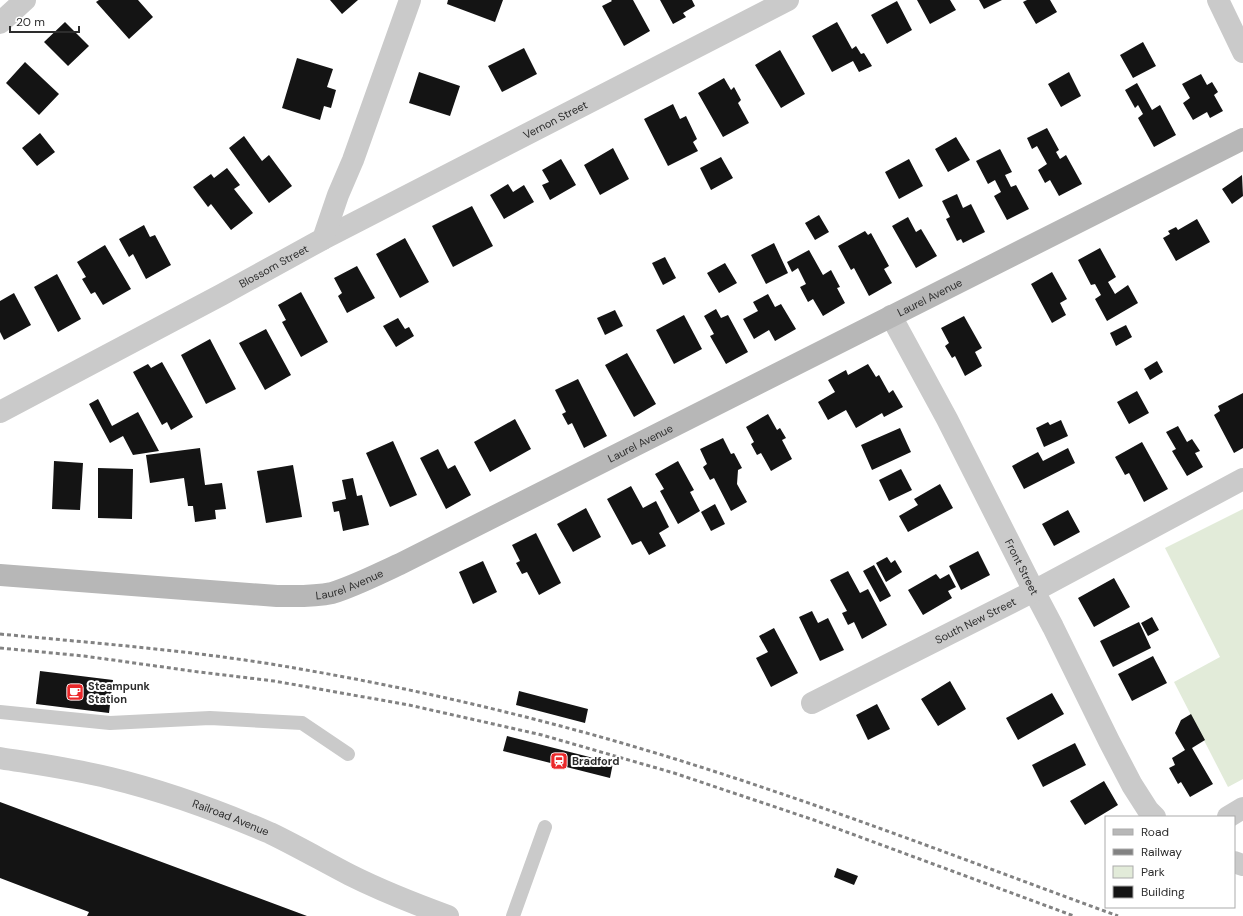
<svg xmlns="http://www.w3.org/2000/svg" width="1243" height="916" font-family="'DM Sans',sans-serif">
	<rect width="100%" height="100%" fill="#fff"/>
	<path fill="#e2ebd9" d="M 1243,509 L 1243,779 L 1228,787 L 1174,682 L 1220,657 L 1165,548 Z"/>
	<path fill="#141414" d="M 99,0 L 138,0 L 153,17 L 129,39 L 96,2 Z
		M 330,0 L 358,0 L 342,14 Z
		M 448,0 L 503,0 L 495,22 L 447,4 Z
		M 611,0 L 633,0 L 650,31 L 624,46 L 602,6 L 612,1 Z
		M 660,0 L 692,0 L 695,6 L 683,13 L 686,17 L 673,24 Z
		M 917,0 L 950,0 L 956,10 L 930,24 Z
		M 979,0 L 1002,0 L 984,9 Z
		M 1027,0 L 1050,0 L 1057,12 L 1036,24 L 1023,2 Z
		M 897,1 L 912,30 L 887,44 L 871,15 Z
		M 65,22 L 89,46 L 68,66 L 44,42 Z
		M 837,22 L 852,49 L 856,46 L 861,54 L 864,53 L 872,66 L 859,72 L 853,61 L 832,72 L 812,36 Z
		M 1143,42 L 1156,66 L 1133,78 L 1120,55 Z
		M 524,48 L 537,74 L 502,92 L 488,66 Z
		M 780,50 L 805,94 L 781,108 L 755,65 Z
		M 297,58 L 333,69 L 327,87 L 336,90 L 331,108 L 324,106 L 320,120 L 282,108 Z
		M 25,62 L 59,94 L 39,115 L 6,83 Z
		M 419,72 L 460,86 L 450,116 L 409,103 Z
		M 1069,72 L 1081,96 L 1061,107 L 1048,84 Z
		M 1201,74 L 1207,85 L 1212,82 L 1218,92 L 1214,95 L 1223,111 L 1210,118 L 1207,112 L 1193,120 L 1183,103 L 1190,98 L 1182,84 Z
		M 724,78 L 731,90 L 734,87 L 741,100 L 738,103 L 749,123 L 723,137 L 698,93 Z
		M 1137,83 L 1152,110 L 1160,105 L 1176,135 L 1154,147 L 1138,118 L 1143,114 L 1138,105 L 1135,108 L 1125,90 Z
		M 673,104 L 680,119 L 686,116 L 697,139 L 693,142 L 698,151 L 668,166 L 644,119 Z
		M 1047,128 L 1059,150 L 1056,152 L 1060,159 L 1066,155 L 1082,184 L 1059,196 L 1050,180 L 1045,183 L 1038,170 L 1047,164 L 1037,146 L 1032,149 L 1027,138 Z
		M 40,133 L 55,152 L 37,166 L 22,148 Z
		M 244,136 L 262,161 L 269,155 L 292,186 L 269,203 L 229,148 Z
		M 956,137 L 970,160 L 948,172 L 935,149 Z
		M 613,148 L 629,179 L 600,195 L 584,165 Z
		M 1000,149 L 1012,172 L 1005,175 L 1011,187 L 1016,185 L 1029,209 L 1007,220 L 994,196 L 1001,192 L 995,180 L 988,184 L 976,161 Z
		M 721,157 L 733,178 L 711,190 L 700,168 Z
		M 561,159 L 576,185 L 550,200 L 542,185 L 549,182 L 542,170 Z
		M 909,159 L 923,186 L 899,199 L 885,172 Z
		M 227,168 L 240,185 L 234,189 L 253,213 L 231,230 L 211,204 L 208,207 L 193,187 L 211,174 L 214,178 Z
		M 1242,175 L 1243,196 L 1232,204 L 1222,189 Z
		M 508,184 L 513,192 L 524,185 L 534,202 L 504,219 L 490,195 Z
		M 957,194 L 963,208 L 971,204 L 985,232 L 963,243 L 961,239 L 957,241 L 946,219 L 950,217 L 942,201 Z
		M 472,206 L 493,246 L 453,267 L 432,226 Z
		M 819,215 L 829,232 L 815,240 L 805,223 Z
		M 908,217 L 916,232 L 921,229 L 937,256 L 916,268 L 892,226 Z
		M 1197,219 L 1210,242 L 1176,261 L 1163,238 L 1170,234 L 1168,231 L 1176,227 L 1178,230 Z
		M 144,225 L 150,237 L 155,235 L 171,265 L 146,279 L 133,254 L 129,257 L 119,239 Z
		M 865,231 L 868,235 L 871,233 L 889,266 L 884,269 L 892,283 L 869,296 L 854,268 L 851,270 L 838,246 Z
		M 405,238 L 429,282 L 400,298 L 376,254 Z
		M 774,243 L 788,273 L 766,284 L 751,255 Z
		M 105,245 L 131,289 L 103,305 L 95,292 L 91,294 L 82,279 L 86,277 L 77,262 Z
		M 1100,248 L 1116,277 L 1108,282 L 1115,294 L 1128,285 L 1138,303 L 1107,321 L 1095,299 L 1101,295 L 1095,284 L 1091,285 L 1078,260 Z
		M 809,250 L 823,275 L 831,270 L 840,287 L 837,288 L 845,303 L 823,316 L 813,299 L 808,302 L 800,287 L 806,284 L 798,268 L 792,272 L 787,262 Z
		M 665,257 L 676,278 L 663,285 L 652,263 Z
		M 725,263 L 737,283 L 719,293 L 707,273 Z
		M 357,266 L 375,298 L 347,313 L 338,296 L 342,293 L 334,278 Z
		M 1052,272 L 1067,299 L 1060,303 L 1066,315 L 1052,323 L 1031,284 Z
		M 57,274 L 81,319 L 58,332 L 34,287 Z
		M 301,292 L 328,342 L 301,357 L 282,322 L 286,320 L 278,305 Z
		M 14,293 L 31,325 L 4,340 L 0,332 L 0,301 Z
		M 768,294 L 775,307 L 781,304 L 796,329 L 775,341 L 769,330 L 754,339 L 743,319 L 758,311 L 753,302 Z
		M 716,309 L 721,318 L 728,315 L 748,352 L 726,364 L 710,336 L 714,334 L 704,316 Z
		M 615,310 L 623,326 L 605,335 L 597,318 Z
		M 684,315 L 702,349 L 674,364 L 656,330 Z
		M 964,316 L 982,348 L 975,352 L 982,366 L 965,376 L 955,356 L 952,358 L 945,346 L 949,343 L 941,328 Z
		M 398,318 L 405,329 L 409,327 L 414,336 L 396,347 L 383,326 Z
		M 1126,325 L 1132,337 L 1116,346 L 1110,333 Z
		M 266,329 L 291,375 L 265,390 L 239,343 Z
		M 210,339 L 236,389 L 206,404 L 181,355 Z
		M 627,353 L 656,404 L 634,417 L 605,365 Z
		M 1157,361 L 1163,372 L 1150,380 L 1144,369 Z
		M 162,362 L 193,417 L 171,430 L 167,422 L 162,425 L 133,372 L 148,364 L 151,368 Z
		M 868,364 L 876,377 L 879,375 L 889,393 L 893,390 L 903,407 L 884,417 L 882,413 L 856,428 L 846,410 L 828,420 L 818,402 L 835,392 L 828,380 L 846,370 L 848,375 Z
		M 578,379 L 607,436 L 584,448 L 572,423 L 568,425 L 562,414 L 566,412 L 555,390 Z
		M 1137,391 L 1149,413 L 1129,424 L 1117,402 Z
		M 1243,393 L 1243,448 L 1234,453 L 1214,415 L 1220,411 L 1218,406 Z
		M 98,399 L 112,426 L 138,412 L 159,451 L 133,455 L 123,436 L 110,443 L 89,404 Z
		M 768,414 L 777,430 L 780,428 L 786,438 L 782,440 L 792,459 L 771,471 L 761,453 L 757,455 L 751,444 L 754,442 L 746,427 Z
		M 515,419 L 531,449 L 490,472 L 474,442 Z
		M 1061,420 L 1068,436 L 1044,447 L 1036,428 L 1048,422 L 1050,425 Z
		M 1178,426 L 1187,442 L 1192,439 L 1200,451 L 1195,453 L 1203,467 L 1187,476 L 1172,451 L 1176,449 L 1166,432 Z
		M 900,428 L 911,452 L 872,470 L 861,445 Z
		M 723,438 L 731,454 L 734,453 L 742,468 L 738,470 L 737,484 L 747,502 L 731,511 L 714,478 L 710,480 L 703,467 L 707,464 L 700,449 Z
		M 393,441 L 417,495 L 390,507 L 366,453 Z
		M 1142,442 L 1168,489 L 1144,502 L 1129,473 L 1125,475 L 1115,457 Z
		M 200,448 L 205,485 L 222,483 L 226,509 L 215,510 L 216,519 L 195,522 L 193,506 L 188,506 L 184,478 L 150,483 L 146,455 Z
		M 1068,448 L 1075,463 L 1024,489 L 1012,466 L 1038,452 L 1043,461 Z
		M 438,449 L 448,469 L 455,465 L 471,495 L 446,509 L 420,458 Z
		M 54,461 L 83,463 L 80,510 L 52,509 Z
		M 678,461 L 694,490 L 690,492 L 700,511 L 678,524 L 660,491 L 664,489 L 655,474 Z
		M 293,465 L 302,517 L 266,523 L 257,471 Z
		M 98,468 L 133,469 L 132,519 L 98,518 Z
		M 901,469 L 912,490 L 889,501 L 879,480 Z
		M 353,478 L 357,496 L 362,495 L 369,525 L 343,531 L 339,511 L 334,512 L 332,502 L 346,499 L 342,480 Z
		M 940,484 L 953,508 L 908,532 L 899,516 L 918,505 L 914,499 Z
		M 631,486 L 643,508 L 656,501 L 669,527 L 659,533 L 666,546 L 649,555 L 641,541 L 632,545 L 607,499 Z
		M 715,504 L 725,524 L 711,531 L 701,512 Z
		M 586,508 L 601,537 L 573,552 L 557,524 Z
		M 1068,510 L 1080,532 L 1054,546 L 1042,524 Z
		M 536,533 L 561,583 L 539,595 L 527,572 L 522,574 L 516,563 L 520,561 L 512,545 Z
		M 978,551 L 990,575 L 961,590 L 949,566 Z
		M 887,557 L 891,563 L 895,560 L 902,572 L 886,582 L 876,563 Z
		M 483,561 L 497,592 L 473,604 L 459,572 Z
		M 874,565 L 891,596 L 880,602 L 863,571 Z
		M 848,571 L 860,593 L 868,589 L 887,625 L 862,639 L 854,622 L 848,625 L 842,613 L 847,611 L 830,580 Z
		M 936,574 L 940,579 L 949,574 L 956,587 L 948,591 L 952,598 L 923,615 L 908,590 Z
		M 1114,578 L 1130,607 L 1094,627 L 1078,598 Z
		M 812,611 L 818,623 L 828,618 L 844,650 L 820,661 L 799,617 Z
		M 1152,617 L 1159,630 L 1148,636 L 1141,623 Z
		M 1139,622 L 1151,648 L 1113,667 L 1100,641 Z
		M 774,628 L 798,673 L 771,687 L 756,658 L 768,652 L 759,636 Z
		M 1153,656 L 1167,683 L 1132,701 L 1118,674 Z
		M 40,671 L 113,680 L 109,713 L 36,704 Z
		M 950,681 L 966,709 L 938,726 L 921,699 Z
		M 519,691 L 588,709 L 585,723 L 516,705 Z
		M 1052,693 L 1064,714 L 1018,740 L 1006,718 Z
		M 877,704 L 890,729 L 868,740 L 856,715 Z
		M 1191,714 L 1205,740 L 1192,748 L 1213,784 L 1190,797 L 1181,782 L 1178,784 L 1169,768 L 1175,765 L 1172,758 L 1185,750 L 1175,733 L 1181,720 Z
		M 507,736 L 613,763 L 610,778 L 503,751 Z
		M 1075,743 L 1086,765 L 1043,787 L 1032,765 Z
		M 1104,781 L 1118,805 L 1085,825 L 1070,801 Z
		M 0,802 L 307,916 L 87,916 L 89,912 L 0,878 Z
		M 837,868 L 858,876 L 854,885 L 834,877 Z"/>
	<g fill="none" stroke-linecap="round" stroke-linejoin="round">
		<path stroke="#cacaca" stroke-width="14" d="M 0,712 L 110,723 L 210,718 L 302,723 L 348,754
			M 513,916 L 545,827"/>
		<g stroke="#cacaca" stroke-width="22">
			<path d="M 1218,0 L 1243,52"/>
			<path d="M 0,23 L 25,0"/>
			<path id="s1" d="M 323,239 L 788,0"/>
			<path id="s2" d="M 891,316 L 947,419 L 1034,591 L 1053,627 L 1109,741 L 1132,785 L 1148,810 L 1155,817"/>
			<path id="s3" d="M 0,412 L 221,295 L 323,239 L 338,195 L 353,160 L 410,0"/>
			<path id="s4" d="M 812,703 L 1034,591 L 1243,479"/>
			<path id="s5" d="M 0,758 C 37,764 74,769 110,778 C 164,791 219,811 270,833 C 297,846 323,861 350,875 C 382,891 415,904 448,916"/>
			<path d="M 1228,817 L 1243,808"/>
			<path d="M 1234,862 L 1243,865"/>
		</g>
		<path stroke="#b7b7b7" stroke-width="22" id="s6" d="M 0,575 L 277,596 C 295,596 314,597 332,593 C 355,586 378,574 400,564 C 681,423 962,281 1243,139"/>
		<path stroke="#828282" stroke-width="3" stroke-dasharray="4 3" stroke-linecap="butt" d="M 0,634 C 93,643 186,650 277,665 C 367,680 457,699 545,722 C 740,772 929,847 1118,916
			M 0,648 L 84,656 L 199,672 L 274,681 L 409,705 L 542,735 L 674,773 L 814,820 L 1074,916"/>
	</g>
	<defs>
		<symbol id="cafe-square" viewBox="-11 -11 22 22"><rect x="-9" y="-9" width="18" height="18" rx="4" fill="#ea282a" stroke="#fff"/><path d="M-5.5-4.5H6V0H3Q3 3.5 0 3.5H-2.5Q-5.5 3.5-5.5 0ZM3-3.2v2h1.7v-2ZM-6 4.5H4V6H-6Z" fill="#fff"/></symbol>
		<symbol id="station-square" viewBox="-11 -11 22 22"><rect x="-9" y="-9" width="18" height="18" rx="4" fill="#ea282a" stroke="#fff"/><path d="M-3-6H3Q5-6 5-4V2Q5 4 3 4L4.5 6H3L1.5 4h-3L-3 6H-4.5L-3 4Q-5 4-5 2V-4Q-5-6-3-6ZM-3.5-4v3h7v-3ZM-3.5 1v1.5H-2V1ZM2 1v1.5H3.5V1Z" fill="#fff"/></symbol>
	</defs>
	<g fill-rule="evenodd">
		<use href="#cafe-square" x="65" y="682" width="20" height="20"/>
		<use href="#station-square" x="549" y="751" width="20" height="20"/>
	</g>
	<g text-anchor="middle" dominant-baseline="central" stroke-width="4" stroke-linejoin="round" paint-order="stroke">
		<g font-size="11" fill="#2d2d2d" stroke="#fff">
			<text stroke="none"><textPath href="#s1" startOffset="261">Vernon Street</textPath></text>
			<text stroke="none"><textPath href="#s3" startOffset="310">Blossom Street</textPath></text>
			<text stroke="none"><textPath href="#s6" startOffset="1000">Laurel Avenue</textPath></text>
			<text stroke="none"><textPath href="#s6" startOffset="676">Laurel Avenue</textPath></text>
			<text stroke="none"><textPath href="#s2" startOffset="283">Front Street</textPath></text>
			<text stroke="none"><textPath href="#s6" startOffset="352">Laurel Avenue</textPath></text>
			<text stroke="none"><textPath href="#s4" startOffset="183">South New Street</textPath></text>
			<text stroke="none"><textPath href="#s5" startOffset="239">Railroad Avenue</textPath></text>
		</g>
		<g font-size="11" font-weight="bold" fill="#2d2d2d" stroke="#fff" text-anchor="start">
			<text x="88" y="686">Steampunk<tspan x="88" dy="13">Station</tspan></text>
			<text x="572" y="761">Bradford</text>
		</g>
	</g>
	<rect x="1105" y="816" width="130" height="92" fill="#ffffff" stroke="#ababab"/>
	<rect x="1113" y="829" width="20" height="6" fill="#b7b7b7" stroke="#ababab"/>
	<text x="1141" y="836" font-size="12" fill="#2d2d2d">Road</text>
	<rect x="1113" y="849" width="20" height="6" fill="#828282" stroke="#ababab"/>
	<text x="1141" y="856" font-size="12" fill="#2d2d2d">Railway</text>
	<rect x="1113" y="866" width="20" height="12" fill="#e2ebd9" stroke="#ababab"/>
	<text x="1141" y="876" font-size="12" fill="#2d2d2d">Park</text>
	<rect x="1113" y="886" width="20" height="12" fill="#141414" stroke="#ababab"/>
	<text x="1141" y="896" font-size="12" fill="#2d2d2d">Building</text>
	<path d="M10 26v6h69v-6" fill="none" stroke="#2d2d2d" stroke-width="2"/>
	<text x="16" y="26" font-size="12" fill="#2d2d2d" stroke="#ffffff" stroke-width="3" paint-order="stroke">20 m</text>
</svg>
